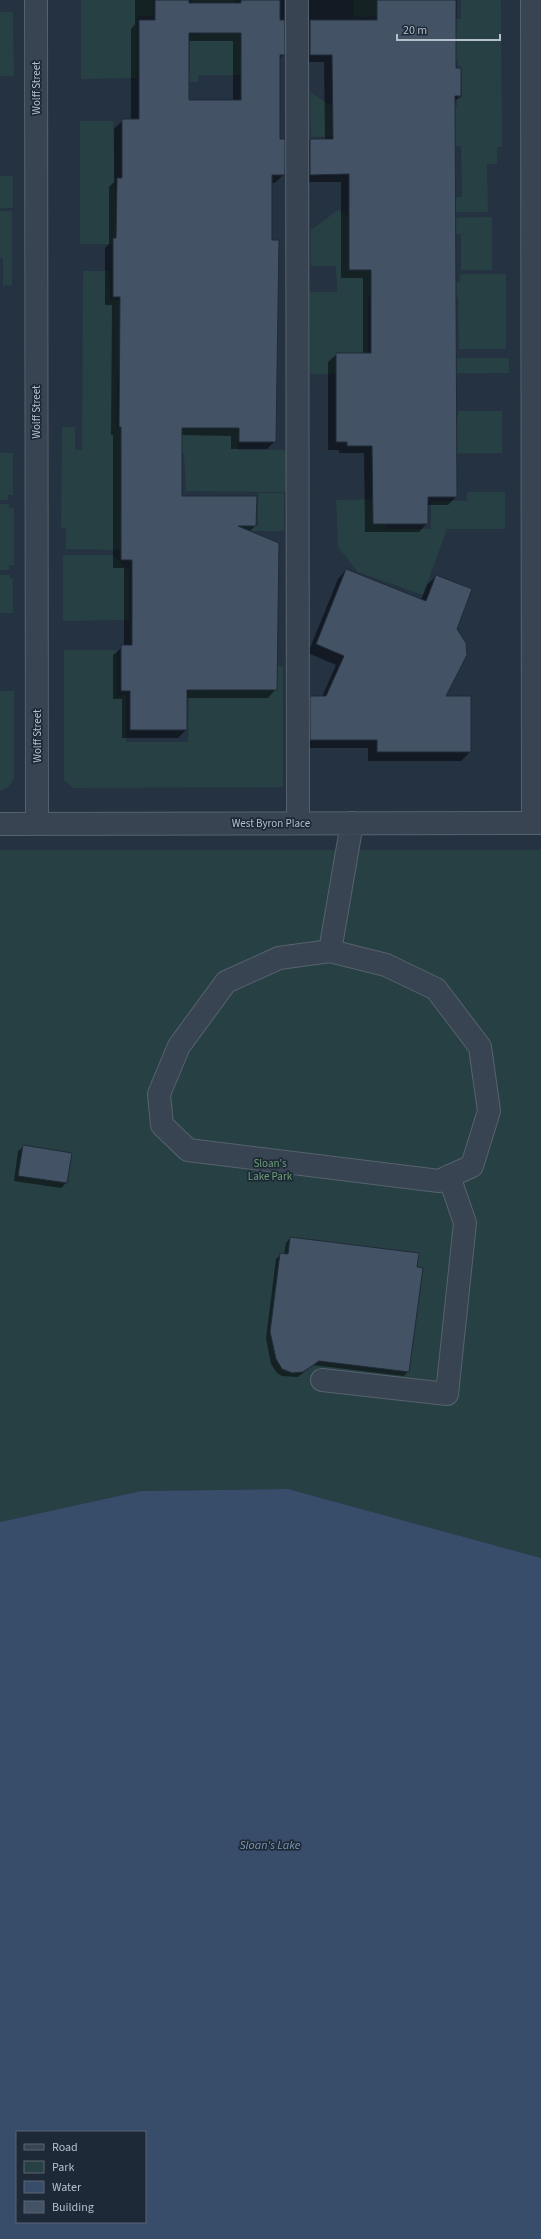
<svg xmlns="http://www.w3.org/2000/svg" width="541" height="2239" font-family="'Source Sans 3',sans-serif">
	<rect width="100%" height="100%" fill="#253242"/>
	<path fill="#274043" d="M 81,0 L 153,0 L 153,16 L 137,16 L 137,78 L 81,79 Z
		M 192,0 L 239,0 L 234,0 L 234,4 L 192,4 Z
		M 354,0 L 407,0 L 407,16 L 354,17 Z
		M 461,0 L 501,0 L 502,147 L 497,147 L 497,164 L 487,164 L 488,212 L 416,212 L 416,198 L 462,197 L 461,146 L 404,147 L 404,107 L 457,107 L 457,99 L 462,98 L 461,66 L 458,66 L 458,60 L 410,60 L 455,19 L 461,19 Z
		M 201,6 L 240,22 L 240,56 L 277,56 L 277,75 L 198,75 L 198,82 L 182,82 L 182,74 L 190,74 L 190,35 L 201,35 Z
		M 0,12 L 13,12 L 14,76 L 0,76 Z
		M 310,92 L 330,105 L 377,105 L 357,136 L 311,137 Z
		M 80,121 L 113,121 L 116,213 L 126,213 L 126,237 L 113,237 L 112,244 L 80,244 Z
		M 0,176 L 13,176 L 13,208 L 0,208 Z
		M 338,210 L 349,217 L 349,270 L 403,270 L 402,282 L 460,282 L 460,274 L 506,274 L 506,349 L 459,349 L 458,297 L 368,297 L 368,358 L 509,358 L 509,373 L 310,374 L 309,292 L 337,292 L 336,266 L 311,266 L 311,230 Z
		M 0,211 L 12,211 L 12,285 L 3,286 L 3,258 L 0,258 Z
		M 492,217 L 492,270 L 461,270 L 461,234 L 455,234 L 415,218 Z
		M 83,271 L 109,271 L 110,300 L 198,300 L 178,331 L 120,330 L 120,371 L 175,378 L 117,378 L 117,428 L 171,428 L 171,452 L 120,452 L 120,511 L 172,512 L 184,501 L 185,496 L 217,496 L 192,532 L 121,532 L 120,550 L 66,549 L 66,528 L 61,528 L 62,427 L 75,427 L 75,450 L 82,450 Z
		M 458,411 L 502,411 L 502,453 L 438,454 L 437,417 L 458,416 Z
		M 173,429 L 238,429 L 238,450 L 287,450 L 287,492 L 186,491 L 184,454 L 173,454 Z
		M 0,453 L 13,453 L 13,495 L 8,495 L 8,500 L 0,500 Z
		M 467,492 L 505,492 L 505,529 L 447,529 L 423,595 L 358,572 L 338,547 L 336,500 L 385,499 L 386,529 L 431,529 L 431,501 L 467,501 Z
		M 258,493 L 284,493 L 284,531 L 234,531 L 234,526 L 258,526 Z
		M 0,504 L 9,504 L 9,508 L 14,508 L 14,565 L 9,565 L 9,570 L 0,570 Z
		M 63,555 L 113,555 L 129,571 L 129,620 L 63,621 Z
		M 0,575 L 10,575 L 10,579 L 13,579 L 13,613 L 0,613 Z
		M 211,607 L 211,691 L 263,691 L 264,666 L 283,666 L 283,787 L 73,788 L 64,780 L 64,650 L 117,650 L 117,695 L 126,695 L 126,742 L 188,742 L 189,676 Z
		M 0,691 L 14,691 L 14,779 L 8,787 L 0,791 Z
		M 0,850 L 541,850 L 541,1558 L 288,1489 L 141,1491 L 0,1522 Z"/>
	<path fill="#384d6a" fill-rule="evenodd" d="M 288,1489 L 541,1558 L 541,2239 L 0,2239 L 0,1522 L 141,1491 ZM 17,2132 L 145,2132 L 145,2222 L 17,2222 Z"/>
	<path fill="#0007" fill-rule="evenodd" d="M 135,0 L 284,0 L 284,54 L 279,59 L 279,140 L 284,174 L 275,183 L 271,183 L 275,441 L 267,449 L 231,449 L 231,436 L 181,435 L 181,497 L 255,526 L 249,532 L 276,689 L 268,698 L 186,698 L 186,730 L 178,738 L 122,738 L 122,699 L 113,699 L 113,655 L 124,646 L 124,568 L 113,568 L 113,435 L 111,435 L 112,305 L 105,305 L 105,248 L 109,244 L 109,187 L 114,182 L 114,129 L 123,120 L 131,120 L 131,29 L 135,24 ZM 188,41 L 233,41 L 233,102 L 188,102 Z
		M 297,0 L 457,0 L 455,69 L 460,69 L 460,96 L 454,102 L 456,497 L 448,505 L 427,505 L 427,523 L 419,532 L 365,532 L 364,453 L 339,453 L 339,450 L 328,450 L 328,362 L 337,354 L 363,354 L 363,278 L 341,278 L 341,182 L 302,182 L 302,148 L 310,140 L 325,140 L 324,62 L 302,62 Z
		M 346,570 L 421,600 L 427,585 L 436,576 L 456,629 L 444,697 L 470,752 L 461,761 L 368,761 L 368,748 L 302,748 L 302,706 L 311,697 L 322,697 L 336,665 L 308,653 L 338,579 Z
		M 23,1147 L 71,1154 L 66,1183 L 61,1188 L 14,1181 L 18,1151 Z
		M 290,1238 L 408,1371 L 404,1376 L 313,1365 L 298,1377 L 282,1376 L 277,1373 L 271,1364 L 266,1338 L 276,1259 L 281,1254 L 284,1255 L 286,1243 Z"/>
	<path fill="#435264" stroke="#202b39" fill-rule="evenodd" d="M 155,0 L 189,0 L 189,3 L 241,3 L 241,0 L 280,0 L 280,20 L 285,20 L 285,55 L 280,55 L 280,139 L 285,139 L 285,175 L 272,175 L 272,240 L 279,240 L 276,442 L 239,442 L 239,428 L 182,428 L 182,496 L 257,496 L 256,526 L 238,526 L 279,543 L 277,690 L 187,690 L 187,730 L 130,730 L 130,691 L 121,691 L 121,645 L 132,645 L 132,560 L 121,560 L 121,427 L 119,427 L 120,297 L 113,297 L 113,238 L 116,238 L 117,178 L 122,178 L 122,119 L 139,119 L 139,20 L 155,20 ZM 189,33 L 241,33 L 241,100 L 189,100 Z
		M 377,0 L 456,0 L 456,68 L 461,68 L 461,96 L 455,96 L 457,497 L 428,497 L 428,524 L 373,524 L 372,446 L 347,446 L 347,442 L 336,442 L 336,353 L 371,353 L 371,270 L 349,270 L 349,174 L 310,175 L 310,139 L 333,139 L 332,55 L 310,55 L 310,20 L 377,20 Z
		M 346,569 L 426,601 L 436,575 L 472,589 L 457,629 L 466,643 L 467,655 L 446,696 L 471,696 L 471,752 L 377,752 L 377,740 L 310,740 L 310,696 L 326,696 L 344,656 L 316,644 Z
		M 23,1145 L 72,1153 L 67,1183 L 18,1176 Z
		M 290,1237 L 419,1253 L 417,1267 L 423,1268 L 409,1372 L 319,1361 L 303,1372 L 292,1373 L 282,1369 L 276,1359 L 270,1332 L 280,1253 L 288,1254 Z"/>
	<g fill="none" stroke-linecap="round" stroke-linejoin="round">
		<defs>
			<path id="minor" d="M 36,0 L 37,824
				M 297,0 L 298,823
				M 532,0 L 533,823
				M 0,824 L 541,823
				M 330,951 L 386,965 L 436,989 L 480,1047 L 489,1111 L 472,1166 L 439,1181 L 188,1150 L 162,1125 L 159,1094 L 179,1046 L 226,982 L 279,958 Z
				M 330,951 L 352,823
				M 322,1380 L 447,1394 L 465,1223 L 449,1176"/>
		</defs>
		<use href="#minor" stroke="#57626f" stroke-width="24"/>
		<use href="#minor" stroke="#394452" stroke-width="22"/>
	</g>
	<g text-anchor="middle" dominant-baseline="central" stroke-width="3.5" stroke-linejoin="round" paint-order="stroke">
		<g font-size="11" fill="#b6bfcc" stroke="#1e2937">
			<text transform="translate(36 88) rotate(-90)">Wolff Street</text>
			<text transform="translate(36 412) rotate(-90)">Wolff Street</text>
			<text transform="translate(37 736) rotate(-90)">Wolff Street</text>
			<text x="271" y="823">West Byron Place</text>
		</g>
		<g font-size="11" fill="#6c9e76" stroke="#1e2937">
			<text x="270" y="1163">Sloan's<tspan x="270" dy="13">Lake Park</tspan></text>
		</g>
		<g font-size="12" font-style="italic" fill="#7c95b4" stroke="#1e2937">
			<text x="270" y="1845">Sloan's Lake</text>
		</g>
	</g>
	<rect x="16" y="2131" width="130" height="92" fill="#1e2937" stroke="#5b6573"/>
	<rect x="24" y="2144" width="20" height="6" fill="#394452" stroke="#5b6573"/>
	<text x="52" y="2151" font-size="12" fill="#b6bfcc">Road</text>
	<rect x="24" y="2161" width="20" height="12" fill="#274043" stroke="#5b6573"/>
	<text x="52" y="2171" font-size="12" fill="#b6bfcc">Park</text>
	<rect x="24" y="2181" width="20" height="12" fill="#384d6a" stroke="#5b6573"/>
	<text x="52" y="2191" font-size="12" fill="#b6bfcc">Water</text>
	<rect x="24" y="2201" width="20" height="12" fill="#435264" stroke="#5b6573"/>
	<text x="52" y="2211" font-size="12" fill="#b6bfcc">Building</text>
	<path d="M397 34v6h103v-6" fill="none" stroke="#b6bfcc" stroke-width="2"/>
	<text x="403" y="34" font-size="12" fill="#b6bfcc" stroke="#1e2937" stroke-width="3" paint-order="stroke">20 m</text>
</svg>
